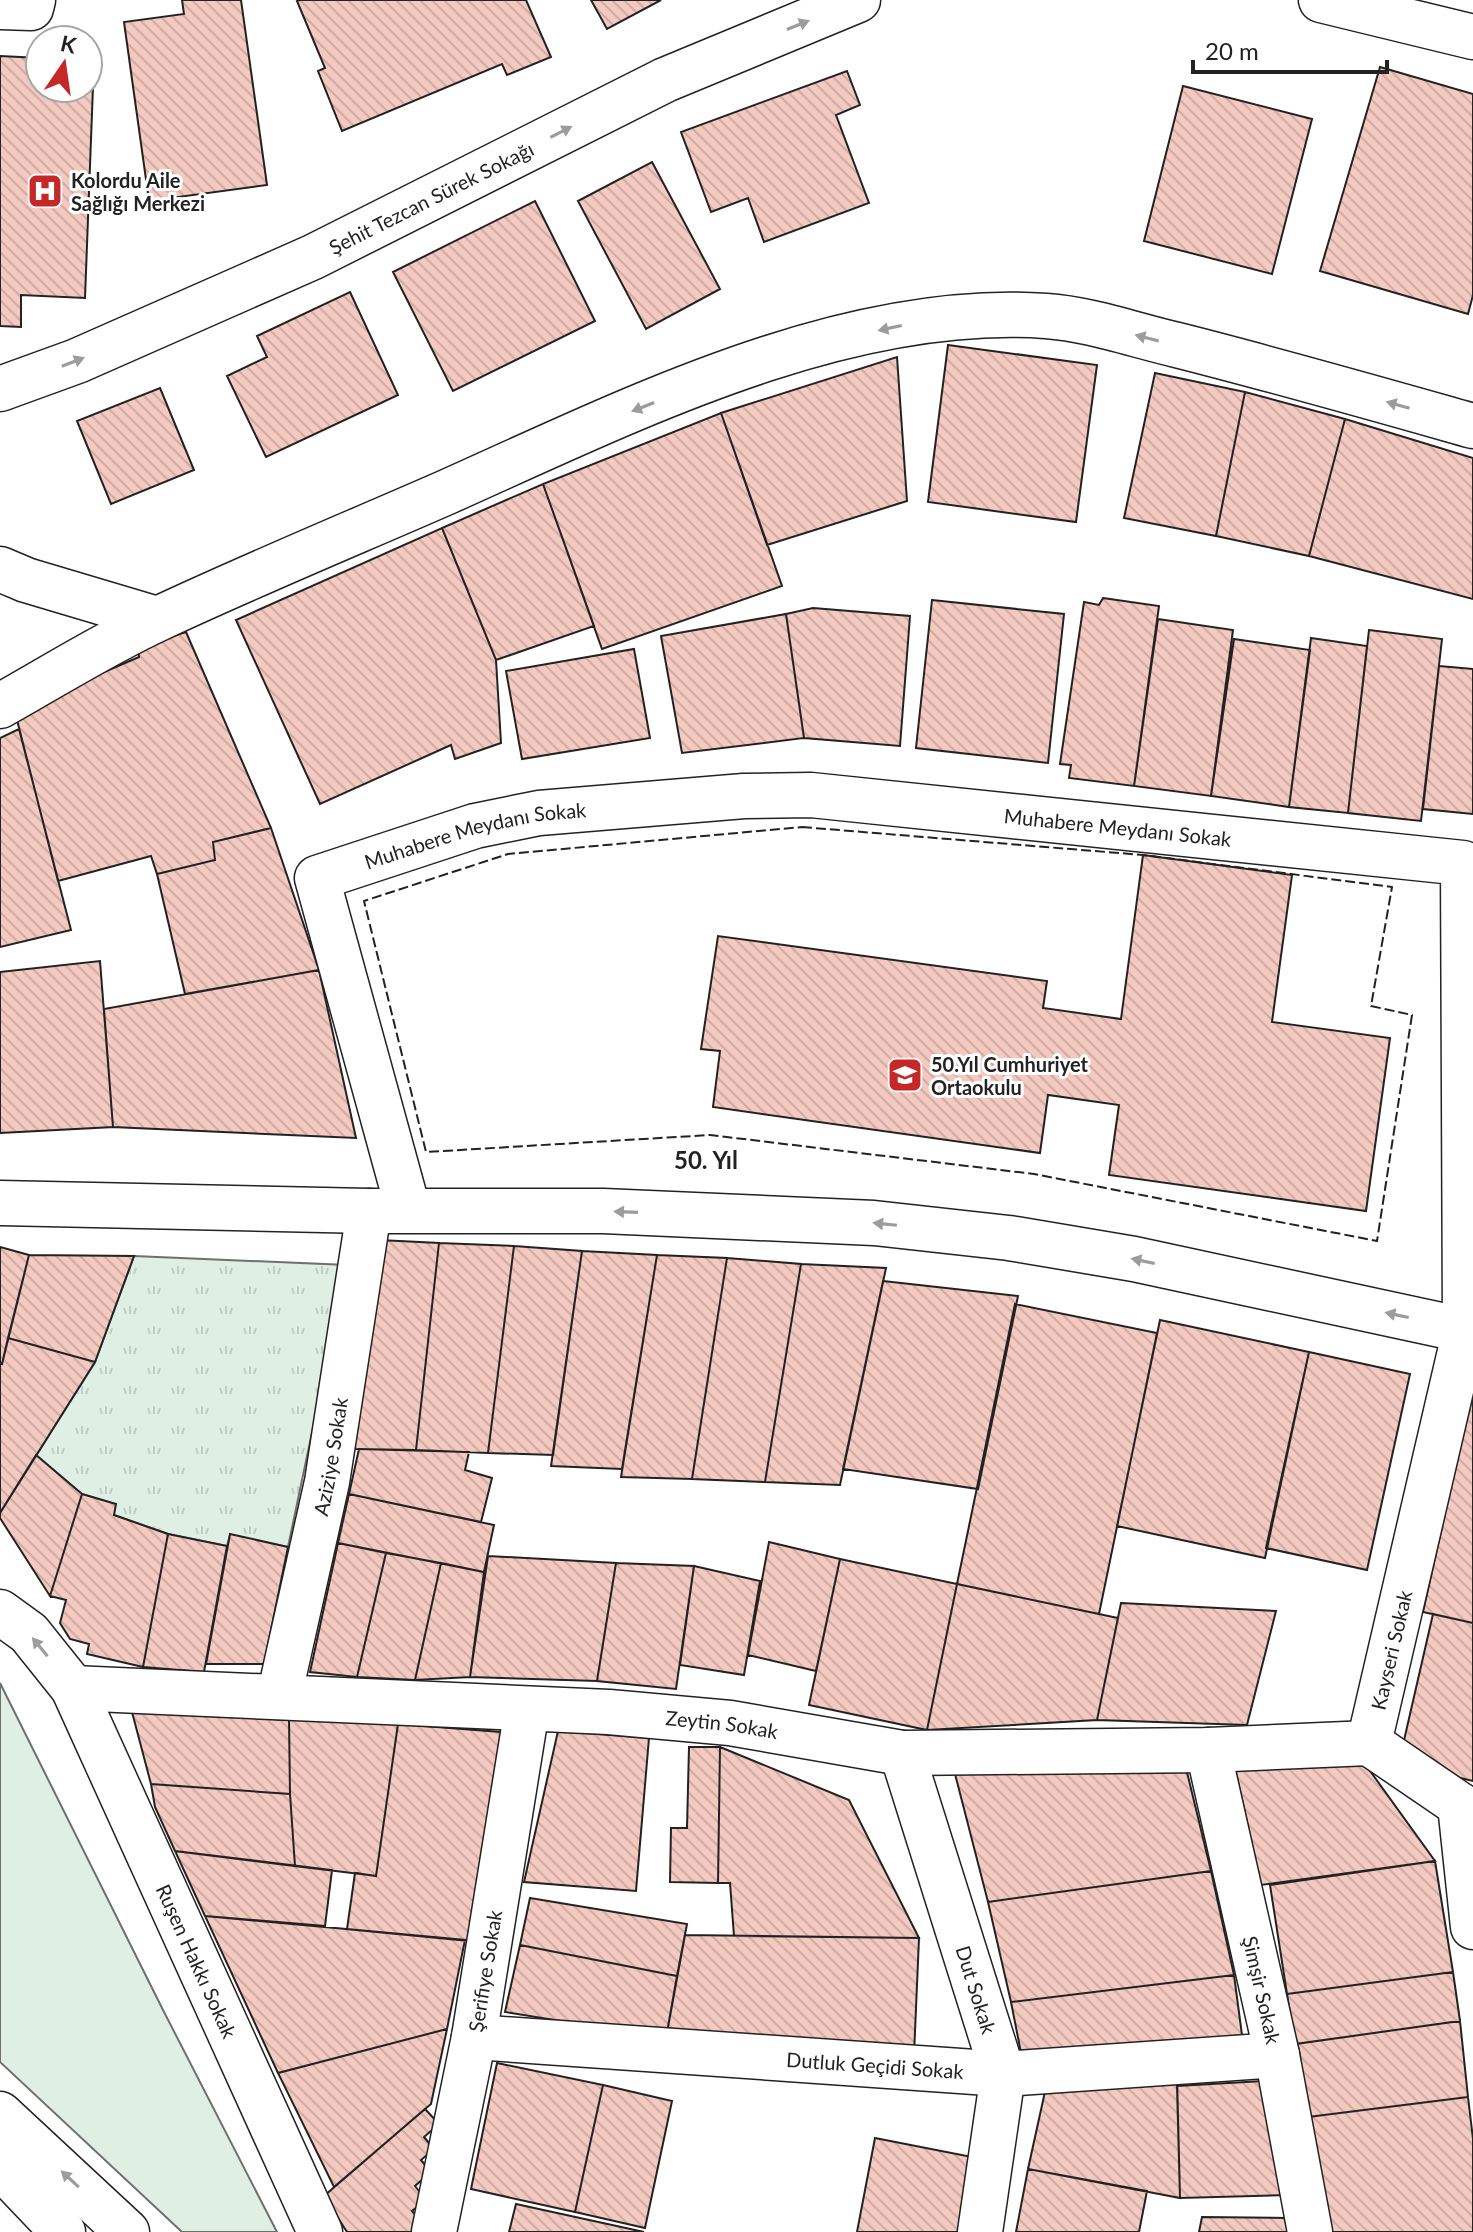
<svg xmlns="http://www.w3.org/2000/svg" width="1473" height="2232" font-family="Lato,sans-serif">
	<defs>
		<pattern id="grass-tufts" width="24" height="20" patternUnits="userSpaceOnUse" patternTransform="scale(2)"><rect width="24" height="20" fill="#e0efe3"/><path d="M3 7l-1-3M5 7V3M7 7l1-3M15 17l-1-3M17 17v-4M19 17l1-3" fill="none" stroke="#c0cdc2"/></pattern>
		<pattern id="building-back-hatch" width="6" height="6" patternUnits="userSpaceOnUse" patternTransform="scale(2)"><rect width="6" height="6" fill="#f3c9c0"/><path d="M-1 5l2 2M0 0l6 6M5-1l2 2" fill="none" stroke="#d0aca5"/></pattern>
	</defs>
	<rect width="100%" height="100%" fill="#fff"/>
	<path fill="url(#grass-tufts)" stroke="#6f6f6f" stroke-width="2" d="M 134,1256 L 347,1265 L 288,1547 L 230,1535 L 227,1546 L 168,1534 L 114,1515 L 108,1502 L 82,1494 L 36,1455 L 95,1362 Z"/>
	<path fill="#e0efe3" stroke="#6f6f6f" stroke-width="2" d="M 0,1683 L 163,2010 L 277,2232 L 182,2232 L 0,2062 Z"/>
	<path fill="url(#building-back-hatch)" stroke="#222" stroke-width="2" d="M 182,0 L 241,0 L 267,185 L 149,201 L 124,22 L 184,14 Z
		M 300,0 L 526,0 L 551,57 L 507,75 L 502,64 L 342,131 L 318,71 L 325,68 L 297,1 Z
		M 591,0 L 661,0 L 607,29 Z
		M 0,56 L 40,58 L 40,88 L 88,88 L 88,59 L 94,60 L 85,298 L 21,295 L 21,327 L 0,326 Z
		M 1380,67 L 1473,94 L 1473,295 L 1468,314 L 1320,271 Z
		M 847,71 L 860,105 L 836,115 L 869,203 L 764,242 L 748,198 L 711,212 L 681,132 Z
		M 1183,86 L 1312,119 L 1272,274 L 1144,241 Z
		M 652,162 L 720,289 L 646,329 L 578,201 Z
		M 535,201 L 595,321 L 453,391 L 393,272 Z
		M 350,292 L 398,395 L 266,457 L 227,376 L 267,357 L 257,336 Z
		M 948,345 L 1097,365 L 1076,522 L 928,502 Z
		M 897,357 L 907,501 L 767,545 L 721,413 Z
		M 1155,373 L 1245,392 L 1216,536 L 1124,518 Z
		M 160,388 L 194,470 L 111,504 L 77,421 Z
		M 1245,392 L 1345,419 L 1309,556 L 1216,536 Z
		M 721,413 L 782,586 L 602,649 L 543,484 Z
		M 1345,419 L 1473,458 L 1473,599 L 1309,556 Z
		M 543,484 L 594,626 L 496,660 L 442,528 Z
		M 442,528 L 496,660 L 501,743 L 455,759 L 451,745 L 320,804 L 236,620 Z
		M 1103,598 L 1159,606 L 1134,786 L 1069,778 L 1071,765 L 1060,764 L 1084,602 L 1099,605 Z
		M 932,600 L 1064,614 L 1048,763 L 916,748 Z
		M 813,608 L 910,616 L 900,746 L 804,738 L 786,614 Z
		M 786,614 L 804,738 L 682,753 L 661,636 Z
		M 1158,619 L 1233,630 L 1211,796 L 1134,786 Z
		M 1369,630 L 1442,639 L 1421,821 L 1348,813 Z
		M 186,632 L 271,828 L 213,842 L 215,860 L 157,874 L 151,856 L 58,881 L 16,716 L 41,699 L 139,657 L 138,647 Z
		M 1311,638 L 1367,646 L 1348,813 L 1289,807 Z
		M 1234,639 L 1310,650 L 1289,807 L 1211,796 Z
		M 634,649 L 650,738 L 522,759 L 506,671 Z
		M 1439,666 L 1473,669 L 1473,814 L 1423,809 Z
		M 19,729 L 71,930 L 0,947 L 0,738 Z
		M 271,828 L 319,970 L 185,994 L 157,874 L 215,860 L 213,842 Z
		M 1143,855 L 1292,875 L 1272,1022 L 1390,1038 L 1366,1211 L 1109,1175 L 1119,1105 L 1048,1095 L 1040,1153 L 713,1107 L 720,1051 L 701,1049 L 718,936 L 1047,981 L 1043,1008 L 1121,1019 Z
		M 100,961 L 113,1127 L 0,1133 L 0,972 Z
		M 319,970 L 356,1138 L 113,1127 L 104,1009 Z
		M 379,1240 L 439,1243 L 416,1450 L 354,1449 Z
		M 439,1243 L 514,1246 L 488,1453 L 416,1450 Z
		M 514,1246 L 582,1251 L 553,1455 L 488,1453 Z
		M 0,1247 L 29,1255 L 2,1364 L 0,1363 Z
		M 582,1251 L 657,1255 L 622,1469 L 551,1466 Z
		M 29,1255 L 134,1256 L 95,1362 L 8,1338 Z
		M 657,1255 L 727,1258 L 692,1479 L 621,1477 Z
		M 727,1258 L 801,1264 L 765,1482 L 692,1479 Z
		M 801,1264 L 886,1268 L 840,1485 L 765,1482 Z
		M 883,1281 L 1018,1296 L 978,1489 L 843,1469 Z
		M 1015,1304 L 1157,1333 L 1099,1614 L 957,1584 Z
		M 1160,1320 L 1309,1352 L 1265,1558 L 1117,1526 Z
		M 8,1338 L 95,1362 L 0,1513 L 0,1363 L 2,1364 Z
		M 1309,1352 L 1410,1374 L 1367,1570 L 1266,1548 Z
		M 1473,1387 L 1473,1623 L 1423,1612 Z
		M 359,1449 L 469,1452 L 465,1470 L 492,1478 L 481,1522 L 349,1494 Z
		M 36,1455 L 82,1494 L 50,1596 L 0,1518 L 0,1513 Z
		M 82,1494 L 116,1504 L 114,1515 L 168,1534 L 143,1667 L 87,1654 L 89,1644 L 70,1639 L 60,1623 L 66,1600 L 50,1596 Z
		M 349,1494 L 494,1525 L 484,1572 L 338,1543 Z
		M 168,1534 L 227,1546 L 204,1672 L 143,1667 Z
		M 230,1534 L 288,1547 L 264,1664 L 206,1664 Z
		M 769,1542 L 840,1559 L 816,1671 L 748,1655 Z
		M 338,1543 L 386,1553 L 357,1677 L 310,1672 Z
		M 386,1553 L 441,1563 L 415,1680 L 357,1677 Z
		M 488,1556 L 616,1563 L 597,1681 L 470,1677 Z
		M 840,1559 L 957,1584 L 927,1730 L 809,1705 Z
		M 441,1563 L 484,1572 L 470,1677 L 415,1680 Z
		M 616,1563 L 694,1566 L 676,1689 L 597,1681 Z
		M 694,1566 L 760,1581 L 744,1675 L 680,1665 Z
		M 957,1584 L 1118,1618 L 1097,1720 L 927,1730 Z
		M 1121,1603 L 1276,1611 L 1247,1725 L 1097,1720 Z
		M 1433,1614 L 1473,1623 L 1473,1781 L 1440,1773 L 1402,1749 Z
		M 132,1712 L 289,1719 L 290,1794 L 151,1784 Z
		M 289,1719 L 398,1724 L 376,1876 L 295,1866 L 290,1794 Z
		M 398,1724 L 501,1732 L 468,1941 L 347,1929 L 355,1873 L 376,1876 Z
		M 558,1731 L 649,1738 L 636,1891 L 524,1882 Z
		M 689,1747 L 720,1747 L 718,1883 L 670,1882 L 671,1828 L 687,1828 Z
		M 720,1747 L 849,1800 L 919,1938 L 734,1936 L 730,1883 L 718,1883 Z
		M 1360,1757 L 1435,1861 L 1261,1885 L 1234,1764 Z
		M 1186,1768 L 1211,1871 L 988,1902 L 954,1770 Z
		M 151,1784 L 290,1794 L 295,1866 L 175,1851 L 155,1807 Z
		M 175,1851 L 332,1870 L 325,1926 L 205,1916 Z
		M 1435,1861 L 1453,1972 L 1287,1994 L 1270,1885 Z
		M 1211,1871 L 1234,1975 L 1011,2002 L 988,1902 Z
		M 530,1898 L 687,1924 L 677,1976 L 520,1945 Z
		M 205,1916 L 465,1940 L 447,2029 L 278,2073 Z
		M 685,1935 L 919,1938 L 914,2055 L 666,2038 Z
		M 520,1945 L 677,1976 L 666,2038 L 505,2012 Z
		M 1453,1972 L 1460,2021 L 1295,2044 L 1287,1994 Z
		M 1234,1975 L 1242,2035 L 1022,2058 L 1011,2002 Z
		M 1460,2021 L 1468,2097 L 1308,2117 L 1295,2044 Z
		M 447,2029 L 431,2104 L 334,2187 L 278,2073 Z
		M 497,2063 L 603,2085 L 575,2212 L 471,2189 Z
		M 1177,2076 L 1180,2198 L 1028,2169 L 1046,2087 Z
		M 1263,2081 L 1288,2195 L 1180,2198 L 1177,2086 Z
		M 603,2085 L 672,2101 L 645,2228 L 575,2212 Z
		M 1468,2097 L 1473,2139 L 1473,2232 L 1329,2232 L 1308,2117 Z
		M 425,2109 L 439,2124 L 424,2137 L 434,2149 L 421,2160 L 431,2172 L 415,2186 L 426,2200 L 412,2211 L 424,2225 L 416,2232 L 347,2232 L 324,2196 Z
		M 875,2138 L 972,2157 L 958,2232 L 857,2232 Z
		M 1028,2169 L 1147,2191 L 1139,2232 L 1016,2232 Z
		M 516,2204 L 644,2232 L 509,2232 Z
		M 1202,2217 L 1289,2218 L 1290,2232 L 1199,2232 Z"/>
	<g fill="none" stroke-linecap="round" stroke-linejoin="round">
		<defs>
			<g id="minor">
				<path d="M 1321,0 L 1473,37"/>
				<path d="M 0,7 L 31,8 L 33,0"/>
				<path id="s1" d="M 0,389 L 77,361 L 313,257 L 665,80 L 858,0"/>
				<path id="s2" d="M 408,1209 L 317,878 L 475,826 L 539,813 L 744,796 L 811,795 L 1463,863 L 1465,1330 L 1369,1743"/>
				<path id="s3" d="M 0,1612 L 29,1633 L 73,1688 L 320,2232"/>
				<path id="s4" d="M 73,1688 L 609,1712 L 730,1723 L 902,1753 L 1208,1750 L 1369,1743"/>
				<path id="s5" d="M 279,1697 L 327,1482 L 369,1211"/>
				<path d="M 1369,1743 L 1460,1805"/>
				<path id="s6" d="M 1208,1750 L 1277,2055 L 1310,2232"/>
				<path id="s7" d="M 902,1753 L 1003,2074 L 980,2232"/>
				<path d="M 1460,1805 L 1473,1927"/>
				<path id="s8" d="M 474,2037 L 1003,2074 L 1277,2055"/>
				<path id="s9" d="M 434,2232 L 474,2037 L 527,1709"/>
			</g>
			<path id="secondary" d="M 0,569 L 26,580 L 157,619
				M 0,706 C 52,677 104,644 158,619 C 254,574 351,534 447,492 C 628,411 843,302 1046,316 C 1090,319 1134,335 1177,345 C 1276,370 1374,398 1473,426"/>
			<path id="primary" d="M 0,1203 L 369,1211 L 603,1211 L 874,1223 L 1009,1238 L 1134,1259 L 1473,1332
				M 0,2114 L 127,2232"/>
			<path id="trunk" d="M 0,2166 L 63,2232"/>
		</defs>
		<use href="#minor" stroke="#222" stroke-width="47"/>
		<use href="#secondary" stroke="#222" stroke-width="47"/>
		<use href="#primary" stroke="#222" stroke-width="47"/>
		<use href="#trunk" stroke="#222" stroke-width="47"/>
		<use href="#minor" stroke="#fff" stroke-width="44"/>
		<use href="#secondary" stroke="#fff" stroke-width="44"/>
		<use href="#primary" stroke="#fff" stroke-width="44"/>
		<use href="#trunk" stroke="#fff" stroke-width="44"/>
		<path stroke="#222" stroke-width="2" stroke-dasharray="10 4" stroke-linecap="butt" d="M 802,827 L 1143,855 L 1392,887 L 1371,1006 L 1412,1015 L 1377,1241 L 1034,1174 L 710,1135 L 426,1152 L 364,901 L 508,854 Z"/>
	</g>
	<defs><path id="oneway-solid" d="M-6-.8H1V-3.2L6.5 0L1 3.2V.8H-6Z" transform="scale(2)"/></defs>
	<g fill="#9c9c9c">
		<use href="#oneway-solid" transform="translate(798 25) rotate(-22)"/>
		<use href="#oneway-solid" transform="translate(561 132) rotate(-27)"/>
		<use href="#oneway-solid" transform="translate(890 328) rotate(168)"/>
		<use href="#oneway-solid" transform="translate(1147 338) rotate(-166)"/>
		<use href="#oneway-solid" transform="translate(73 362) rotate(-21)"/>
		<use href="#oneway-solid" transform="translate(1398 405) rotate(-164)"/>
		<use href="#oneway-solid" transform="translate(643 407) rotate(158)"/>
		<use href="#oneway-solid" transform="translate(626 1212) rotate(-178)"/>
		<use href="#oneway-solid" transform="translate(885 1224) rotate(-174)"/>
		<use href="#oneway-solid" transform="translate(1143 1261) rotate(-168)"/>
		<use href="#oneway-solid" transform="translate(1397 1315) rotate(-168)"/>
		<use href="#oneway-solid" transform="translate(40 1647) rotate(-129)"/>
		<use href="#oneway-solid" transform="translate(70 2179) rotate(-137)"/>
	</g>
	<defs>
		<symbol id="hospital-square" viewBox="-11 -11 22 22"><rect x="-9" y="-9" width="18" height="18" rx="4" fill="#c62828" stroke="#fff"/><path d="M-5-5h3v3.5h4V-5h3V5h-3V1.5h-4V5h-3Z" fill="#fff"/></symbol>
		<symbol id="school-square" viewBox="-11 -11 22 22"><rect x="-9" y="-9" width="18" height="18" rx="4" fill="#c62828" stroke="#fff"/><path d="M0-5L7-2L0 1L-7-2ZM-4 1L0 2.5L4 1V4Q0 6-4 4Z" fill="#fff"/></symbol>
	</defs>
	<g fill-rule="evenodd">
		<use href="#hospital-square" x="25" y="171" width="40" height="40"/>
		<use href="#school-square" x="885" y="1055" width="40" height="40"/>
	</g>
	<g text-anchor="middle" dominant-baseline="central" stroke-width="6" stroke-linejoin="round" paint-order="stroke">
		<g font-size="20" font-weight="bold" fill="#222" stroke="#fff" text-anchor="start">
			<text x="71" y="180">Kolordu Aile<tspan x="71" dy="23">Sağlığı Merkezi</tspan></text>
			<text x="931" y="1064">50.Yıl Cumhuriyet<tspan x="931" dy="23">Ortaokulu</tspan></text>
		</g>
		<g font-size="20" fill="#222" stroke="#fff">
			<text stroke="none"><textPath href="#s1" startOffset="472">Şehit Tezcan Sürek Sokağı</textPath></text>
			<text stroke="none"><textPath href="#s2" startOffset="1156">Muhabere Meydanı Sokak</textPath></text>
			<text stroke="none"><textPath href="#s2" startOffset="508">Muhabere Meydanı Sokak</textPath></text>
			<text stroke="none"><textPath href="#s5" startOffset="246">Aziziye Sokak</textPath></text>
			<text transform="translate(1391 1650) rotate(-77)">Kayseri Sokak</text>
			<text stroke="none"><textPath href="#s4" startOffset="650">Zeytin Sokak</textPath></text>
			<text stroke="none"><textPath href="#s3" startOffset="406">Ruşen Hakkı Sokak</textPath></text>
			<text stroke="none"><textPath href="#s9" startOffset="266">Şerifiye Sokak</textPath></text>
			<text stroke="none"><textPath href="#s7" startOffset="248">Dut Sokak</textPath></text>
			<text stroke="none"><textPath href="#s6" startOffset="246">Şimşir Sokak</textPath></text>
			<text stroke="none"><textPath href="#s8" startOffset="402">Dutluk Geçidi Sokak</textPath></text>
		</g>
		<g font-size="24" font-weight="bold" fill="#222" stroke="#fff">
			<text x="706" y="1159">50. Yıl</text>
		</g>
	</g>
	<g transform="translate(64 64) rotate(13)"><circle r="38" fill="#ffffff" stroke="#a7a7a7" stroke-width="2"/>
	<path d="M0-6L14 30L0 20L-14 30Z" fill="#c62828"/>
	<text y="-12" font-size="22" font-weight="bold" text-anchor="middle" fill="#222222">K</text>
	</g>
	<path d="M1193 60v12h194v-12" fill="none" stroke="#222222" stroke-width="4"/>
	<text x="1205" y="60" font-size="24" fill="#222222" stroke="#ffffff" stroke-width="6" paint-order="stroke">20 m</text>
</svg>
